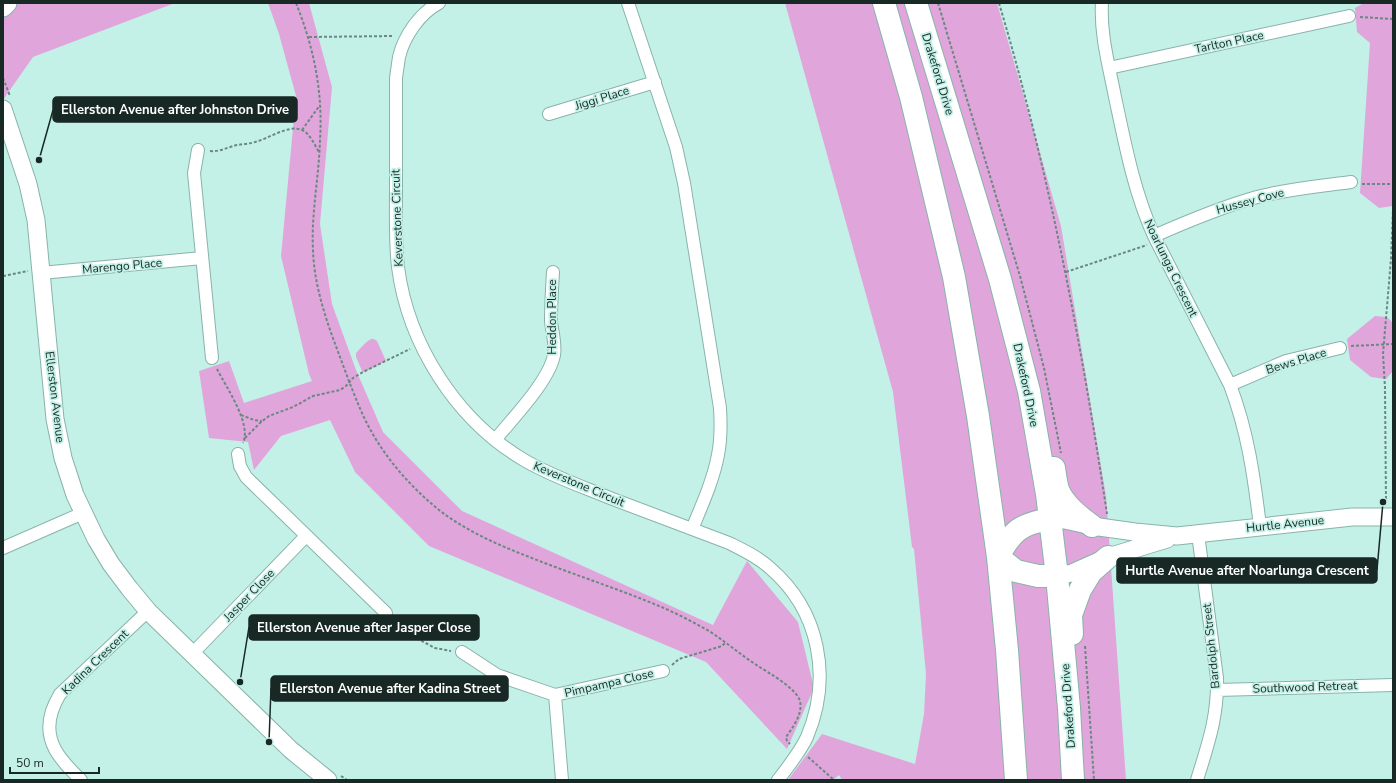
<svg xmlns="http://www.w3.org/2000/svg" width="1396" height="783" font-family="'Nunito Sans',sans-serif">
	<rect width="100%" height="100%" fill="#c4f1e7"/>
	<path fill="#e0a6db" d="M 3,3 L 175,3 L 33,57 L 3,100 Z
		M 268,3 L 309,3 L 332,87 L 320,224 L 332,304 L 356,370 L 383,432 L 462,511 L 713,625 L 747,561 L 798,622 L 814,688 L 787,749 L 706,662 L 429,546 L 355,472 L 330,420 L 281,436 L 254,470 L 248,442 L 209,438 L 199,371 L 229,361 L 244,403 L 312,381 L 309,374 L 281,256 L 296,96 L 279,34 Z
		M 785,3 L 997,3 L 1061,226 L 1106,496 L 1126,780 L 842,780 L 839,775 L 833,780 L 788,780 L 822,734 L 915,764 L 924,714 L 926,674 L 914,549 L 912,547 L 893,392 Z
		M 1364,3 L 1393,3 L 1393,206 L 1379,208 L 1360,193 L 1370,43 L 1357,32 L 1355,8 Z
		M 1375,316 L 1387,317 L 1393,323 L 1393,371 L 1386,379 L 1371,377 L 1350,360 L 1347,339 Z
		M 371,339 L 374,339 L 377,341 L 386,361 L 364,372 L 362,371 L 356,357 L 356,353 C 362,347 363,344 371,339 Z"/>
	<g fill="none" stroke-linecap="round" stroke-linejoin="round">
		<defs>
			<path id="street" d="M 439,3 C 420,13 404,36 399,57 C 398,64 397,71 396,78 C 396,115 396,152 396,189 C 396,215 395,242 398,267 C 408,344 456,420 524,460 C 551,476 581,486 610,498 C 650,513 689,528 729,543 C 743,550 758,557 770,568 C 820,611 832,678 807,737 C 800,752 788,767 778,780
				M 628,3 L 676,147 L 684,183 L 720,408 C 721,424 721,440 718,455 C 713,481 702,505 692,529
				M 1102,3 C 1100,34 1109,66 1115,97 C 1125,144 1134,192 1154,236 L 1230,385 C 1248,432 1254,477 1260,526
				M 1109,68 L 1349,16
				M 549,114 L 655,82
				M 198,150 L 194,173 L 212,358
				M 1154,236 C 1188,221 1221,207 1257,197 C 1287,189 1320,186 1351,182
				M 41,273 L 202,258
				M 1230,385 L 1286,361 L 1340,348
				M 495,440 C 513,418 549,381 554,355 C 556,344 552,332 551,321 C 551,305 552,288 553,272
				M 238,454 L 240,466 L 246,477 L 386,613
				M 3,548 L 83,513
				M 462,652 L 497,675 L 555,695 L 663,671
				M 192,654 L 306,536
				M 1217,690 L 1393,685
				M 555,695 L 562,780
				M 81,780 C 61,761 42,741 52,711 C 54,705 57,699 60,694 L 148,611
				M 1197,780 C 1208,744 1218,717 1217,678 L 1198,534"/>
			<path id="secondary" d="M 3,109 L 28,184 L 36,220 L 55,419 L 63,458 L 75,495 L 96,539 L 111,564 L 129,588 L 148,611 L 291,750 L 328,780
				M 1050,519 L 1065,520 L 1092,526 L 1135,532 L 1177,536 L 1352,517 L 1393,517
				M 1057,576 L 1072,573 L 1108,557 L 1167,539"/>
			<path id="primary" d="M 3,7 L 7,3"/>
			<path id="highway" d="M 884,3 L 911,97 L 954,277 L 978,416 L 998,557 L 1007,650 L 1016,780
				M 916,3 L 1000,279 L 1029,391 L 1047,494 L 1057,576 L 1069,708 L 1073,780
				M 1054,468 C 1055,475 1056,483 1058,490 C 1065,506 1079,516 1092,526
				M 998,557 C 1012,531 1020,524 1050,519
				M 998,557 L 1016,571 L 1038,576 L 1057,576
				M 1072,634 L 1071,615 L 1080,590 L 1091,572 L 1108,557"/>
		</defs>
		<use href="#street" stroke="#88b3a9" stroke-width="14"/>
		<use href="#secondary" stroke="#88b3a9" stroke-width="19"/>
		<use href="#primary" stroke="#88b3a9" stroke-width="21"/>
		<use href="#highway" stroke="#88b3a9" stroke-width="24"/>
		<path stroke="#6a8881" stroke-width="2" stroke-dasharray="3 2" stroke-linecap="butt" d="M 296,3 C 314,48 323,92 320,140 C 319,177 311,214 313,250 C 314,286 327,323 340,357 C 347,376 354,395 362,413 C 379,451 407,484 439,510 C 470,534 506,548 542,562 C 581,577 621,590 659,606 C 676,613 693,622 709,631 C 726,642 741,655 758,666 C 769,673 796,688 800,701 C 803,714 793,727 786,737 L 787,741 L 790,744
			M 938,3 L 1020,276 L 1044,368 L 1061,453
			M 999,3 C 1049,171 1081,341 1107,514
			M 1360,17 L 1393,19
			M 309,37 L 394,36
			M 3,78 L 10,96
			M 302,130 L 320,105
			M 210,151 C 220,152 228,147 237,145 C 243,144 249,144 255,142 C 268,139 289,124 302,130 C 310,133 315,146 319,152
			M 1362,184 L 1393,184
			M 1066,272 L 1147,245
			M 3,276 L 28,271
			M 1351,346 L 1393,344
			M 217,369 C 226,387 252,424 243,443
			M 241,415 L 254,420 L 261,421 L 261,422
			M 245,438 L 261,422 L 269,416 L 293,407 L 313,396 L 340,390 L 346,386 L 353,378 L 363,372 L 410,349
			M 1386,504 L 1385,388 L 1383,354 L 1391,259 L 1393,209
			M 393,621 L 409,636 L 420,640 L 435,648 L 451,651
			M 1085,646 L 1094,780
			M 672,665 L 679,659 L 722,646 L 725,643
			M 808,757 L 834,780
			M 341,776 L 347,780"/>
		<use href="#street" stroke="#fff" stroke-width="12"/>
		<use href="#secondary" stroke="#fff" stroke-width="17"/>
		<use href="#primary" stroke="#fff" stroke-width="19"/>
		<use href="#highway" stroke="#fff" stroke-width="22"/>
	</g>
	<g text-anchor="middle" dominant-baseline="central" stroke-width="3.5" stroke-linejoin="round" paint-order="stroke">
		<g font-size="12" fill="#182925" stroke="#c4f1e7">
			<text transform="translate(1229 42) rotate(-12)">Tarlton Place</text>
			<text transform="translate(938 74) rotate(73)">Drakeford Drive</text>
			<text transform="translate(602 98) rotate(-17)">Jiggi Place</text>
			<text transform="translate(1250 201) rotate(-15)">Hussey Cove</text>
			<text transform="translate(397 218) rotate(-92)">Keverstone Circuit</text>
			<text transform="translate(122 266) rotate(-5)">Marengo Place</text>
			<text transform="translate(1171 268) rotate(64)">Noarlunga Crescent</text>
			<text transform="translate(552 317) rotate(-90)">Heddon Place</text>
			<text transform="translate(1296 361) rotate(-17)">Bews Place</text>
			<text transform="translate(1026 385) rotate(78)">Drakeford Drive</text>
			<text transform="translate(55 397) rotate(83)">Ellerston Avenue</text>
			<text transform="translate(579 484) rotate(23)">Keverstone Circuit</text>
			<text transform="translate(1285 524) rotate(-6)">Hurtle Avenue</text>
			<text transform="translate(249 595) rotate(-46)">Jasper Close</text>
			<text transform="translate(1211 646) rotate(-96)">Bardolph Street</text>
			<text transform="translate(95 662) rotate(-44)">Kadina Crescent</text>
			<text transform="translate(609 683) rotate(-13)">Pimpampa Close</text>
			<text transform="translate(1305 687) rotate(-2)">Southwood Retreat</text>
			<text transform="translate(1068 706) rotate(-94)">Drakeford Drive</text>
		</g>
	</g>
	<path fill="none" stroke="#182925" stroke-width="1.5" d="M39 160L53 110M1383 502L1377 570M240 682L249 627M269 742L271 688"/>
	<g fill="#182925" stroke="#c4f1e7" stroke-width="1.5">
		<circle cx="39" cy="160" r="4"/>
		<circle cx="1383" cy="502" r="4"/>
		<circle cx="240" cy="682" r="4"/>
		<circle cx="269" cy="742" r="4"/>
	</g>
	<g fill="#182925" stroke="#182925" stroke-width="1.5">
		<rect x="53" y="97" width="244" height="25" rx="4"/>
		<rect x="1117" y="558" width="260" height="25" rx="4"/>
		<rect x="249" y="615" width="230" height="25" rx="4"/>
		<rect x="271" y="676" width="237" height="25" rx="4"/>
	</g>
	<g font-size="13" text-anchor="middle" font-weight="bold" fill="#fff">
		<text x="175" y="114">Ellerston Avenue after Johnston Drive</text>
		<text x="1247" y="575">Hurtle Avenue after Noarlunga Crescent</text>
		<text x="364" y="632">Ellerston Avenue after Jasper Close</text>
		<text x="390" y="693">Ellerston Avenue after Kadina Street</text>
	</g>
	<rect width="1396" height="783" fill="none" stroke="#182925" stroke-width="8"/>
	<path d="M10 767v6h89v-6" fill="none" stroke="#182925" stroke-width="2"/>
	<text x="16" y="767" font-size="12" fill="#182925" stroke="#c4f1e7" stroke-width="3" paint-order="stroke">50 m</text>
</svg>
